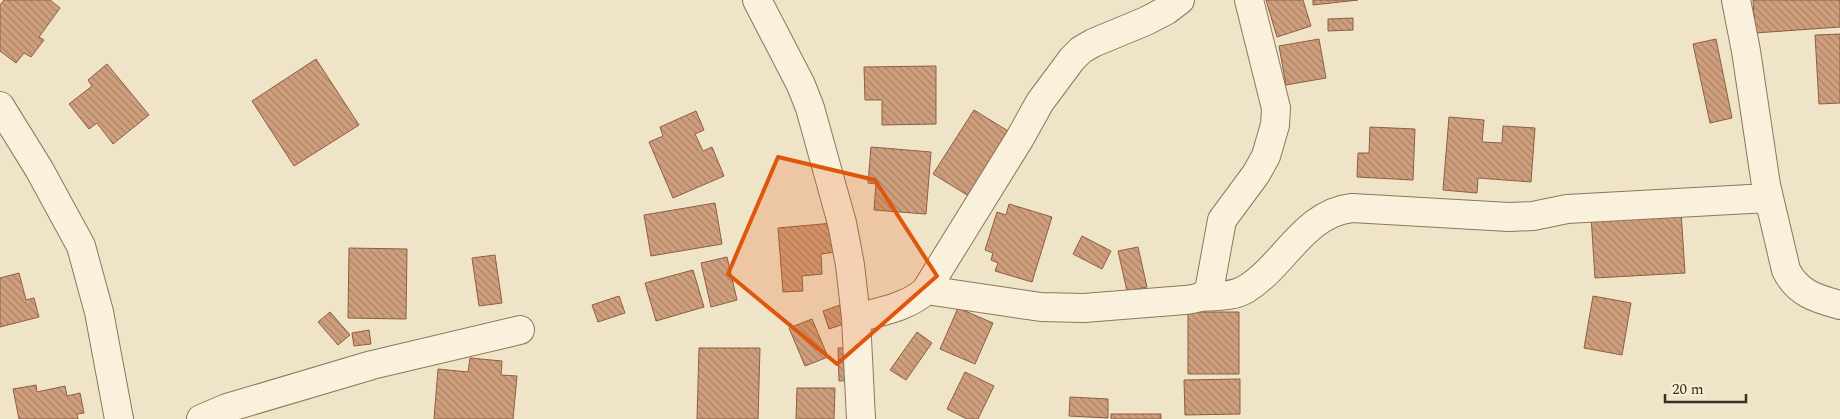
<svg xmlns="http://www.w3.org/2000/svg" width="1840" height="419" font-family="Spectral,serif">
	<defs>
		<pattern id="building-back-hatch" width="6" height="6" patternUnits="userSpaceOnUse" patternTransform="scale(1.25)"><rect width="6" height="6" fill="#cf9f7d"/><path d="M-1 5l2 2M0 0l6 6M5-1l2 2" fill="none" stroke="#a98266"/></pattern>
	</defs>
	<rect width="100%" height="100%" fill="#f0e4c8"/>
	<path fill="url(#building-back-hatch)" stroke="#8d5f41" d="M 4,0 L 50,0 L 60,8 L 39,37 L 44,40 L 31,57 L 24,53 L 16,63 L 0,51 L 0,5 Z
		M 1266,0 L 1303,0 L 1311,26 L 1277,37 Z
		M 1313,0 L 1358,0 L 1313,5 Z
		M 1753,0 L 1840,0 L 1840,27 L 1755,33 Z
		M 1353,18 L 1353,30 L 1328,31 L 1328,19 Z
		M 1840,34 L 1840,103 L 1819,104 L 1815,35 Z
		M 1319,39 L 1326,78 L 1286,85 L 1279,46 Z
		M 1716,39 L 1732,118 L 1710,123 L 1693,44 Z
		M 316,59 L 359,125 L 294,166 L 252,101 Z
		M 107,64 L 149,115 L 113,144 L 97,123 L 89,129 L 69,104 L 92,86 L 88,80 Z
		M 936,66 L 936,124 L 882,125 L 882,100 L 865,100 L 864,67 Z
		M 974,110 L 1013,134 L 972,198 L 933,174 Z
		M 696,111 L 704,130 L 695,134 L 703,151 L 712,147 L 724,176 L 673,198 L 649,142 L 663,136 L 660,127 Z
		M 1449,117 L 1484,120 L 1482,142 L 1502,143 L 1503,126 L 1535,128 L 1531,182 L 1478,178 L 1477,193 L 1443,190 Z
		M 1370,127 L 1415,129 L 1413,180 L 1357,177 L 1358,153 L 1369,153 Z
		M 871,147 L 931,152 L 926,214 L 874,210 L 876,184 L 868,183 Z
		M 715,203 L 722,244 L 651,256 L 644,215 Z
		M 1009,204 L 1052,217 L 1032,282 L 995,271 L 998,263 L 991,260 L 993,253 L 985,250 L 997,212 L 1006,215 Z
		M 1681,211 L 1685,273 L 1595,278 L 1591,216 Z
		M 833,223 L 836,252 L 821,254 L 822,274 L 802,276 L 803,291 L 783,292 L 778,228 Z
		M 1082,236 L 1111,251 L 1102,269 L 1073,254 Z
		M 1138,247 L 1147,287 L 1127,291 L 1118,251 Z
		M 349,248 L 407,249 L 406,319 L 348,318 Z
		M 495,255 L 502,303 L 479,306 L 472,258 Z
		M 727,257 L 737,300 L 711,307 L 701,263 Z
		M 693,270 L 704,307 L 656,321 L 645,283 Z
		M 19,273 L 26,300 L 34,298 L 39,317 L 0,327 L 0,278 Z
		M 619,296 L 625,313 L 598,322 L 592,305 Z
		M 1593,296 L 1631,303 L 1622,355 L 1584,348 Z
		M 840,305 L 847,323 L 829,329 L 823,311 Z
		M 958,308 L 993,323 L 975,364 L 940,349 Z
		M 330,312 L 350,335 L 338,345 L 318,322 Z
		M 1188,312 L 1239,312 L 1239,374 L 1188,374 Z
		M 812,319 L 828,357 L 805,366 L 789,328 Z
		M 369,330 L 371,344 L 354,346 L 352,333 Z
		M 917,332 L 932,343 L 906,380 L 890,370 Z
		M 699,348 L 760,348 L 758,419 L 697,419 Z
		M 838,348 L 854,348 L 855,380 L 839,381 Z
		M 470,358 L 502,361 L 501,375 L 517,376 L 513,419 L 434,419 L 438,369 L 468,372 Z
		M 965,372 L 994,386 L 978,419 L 967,419 L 947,409 Z
		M 1240,379 L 1240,414 L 1185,415 L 1184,380 Z
		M 36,385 L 37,392 L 65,386 L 67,396 L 80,393 L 84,413 L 77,414 L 78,419 L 19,419 L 13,389 Z
		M 797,388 L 835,388 L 834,419 L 796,419 Z
		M 1070,397 L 1108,399 L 1108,418 L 1069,416 Z
		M 1111,414 L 1161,414 L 1161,419 L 1111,419 Z"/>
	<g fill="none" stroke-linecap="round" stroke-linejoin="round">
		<defs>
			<path id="street" d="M 757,0 L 801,85 L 810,108 L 842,223 L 850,265 L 856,318 L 861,419
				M 1736,0 L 1746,51 L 1766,185 L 1786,270 C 1797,293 1817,299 1840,305
				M 0,106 L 39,169 L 81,246 L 99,312 L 119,419
				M 926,290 L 1041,307 L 1084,308 L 1185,300 C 1194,299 1202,298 1209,291 L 1222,220 L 1256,174 L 1266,156 L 1275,125 L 1276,108 L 1249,0
				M 1200,297 C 1215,296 1233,297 1246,289 C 1284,266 1304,213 1352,208 L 1509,217 L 1533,216 L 1567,209 L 1768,198
				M 856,318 C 879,312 909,307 926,290 L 1020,138 L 1040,102 L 1072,59 L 1081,50 L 1093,43 L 1146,21 L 1167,10 L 1180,0
				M 201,419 L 227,408 L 372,365 L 520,330"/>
		</defs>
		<use href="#street" stroke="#8d765c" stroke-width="30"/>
		<use href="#street" stroke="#faf1dc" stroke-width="28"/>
	</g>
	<path fill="#df570d" fill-opacity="0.2" stroke="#df570d" stroke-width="4" stroke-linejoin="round" d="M 778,157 L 875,180 L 937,276 L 837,364 L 728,274 Z"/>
	<path d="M1665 394v8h81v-8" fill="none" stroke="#3d2e20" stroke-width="2.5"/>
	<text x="1672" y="394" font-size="15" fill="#3d2e20" stroke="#f7eed8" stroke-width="4" paint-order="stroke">20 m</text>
</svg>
